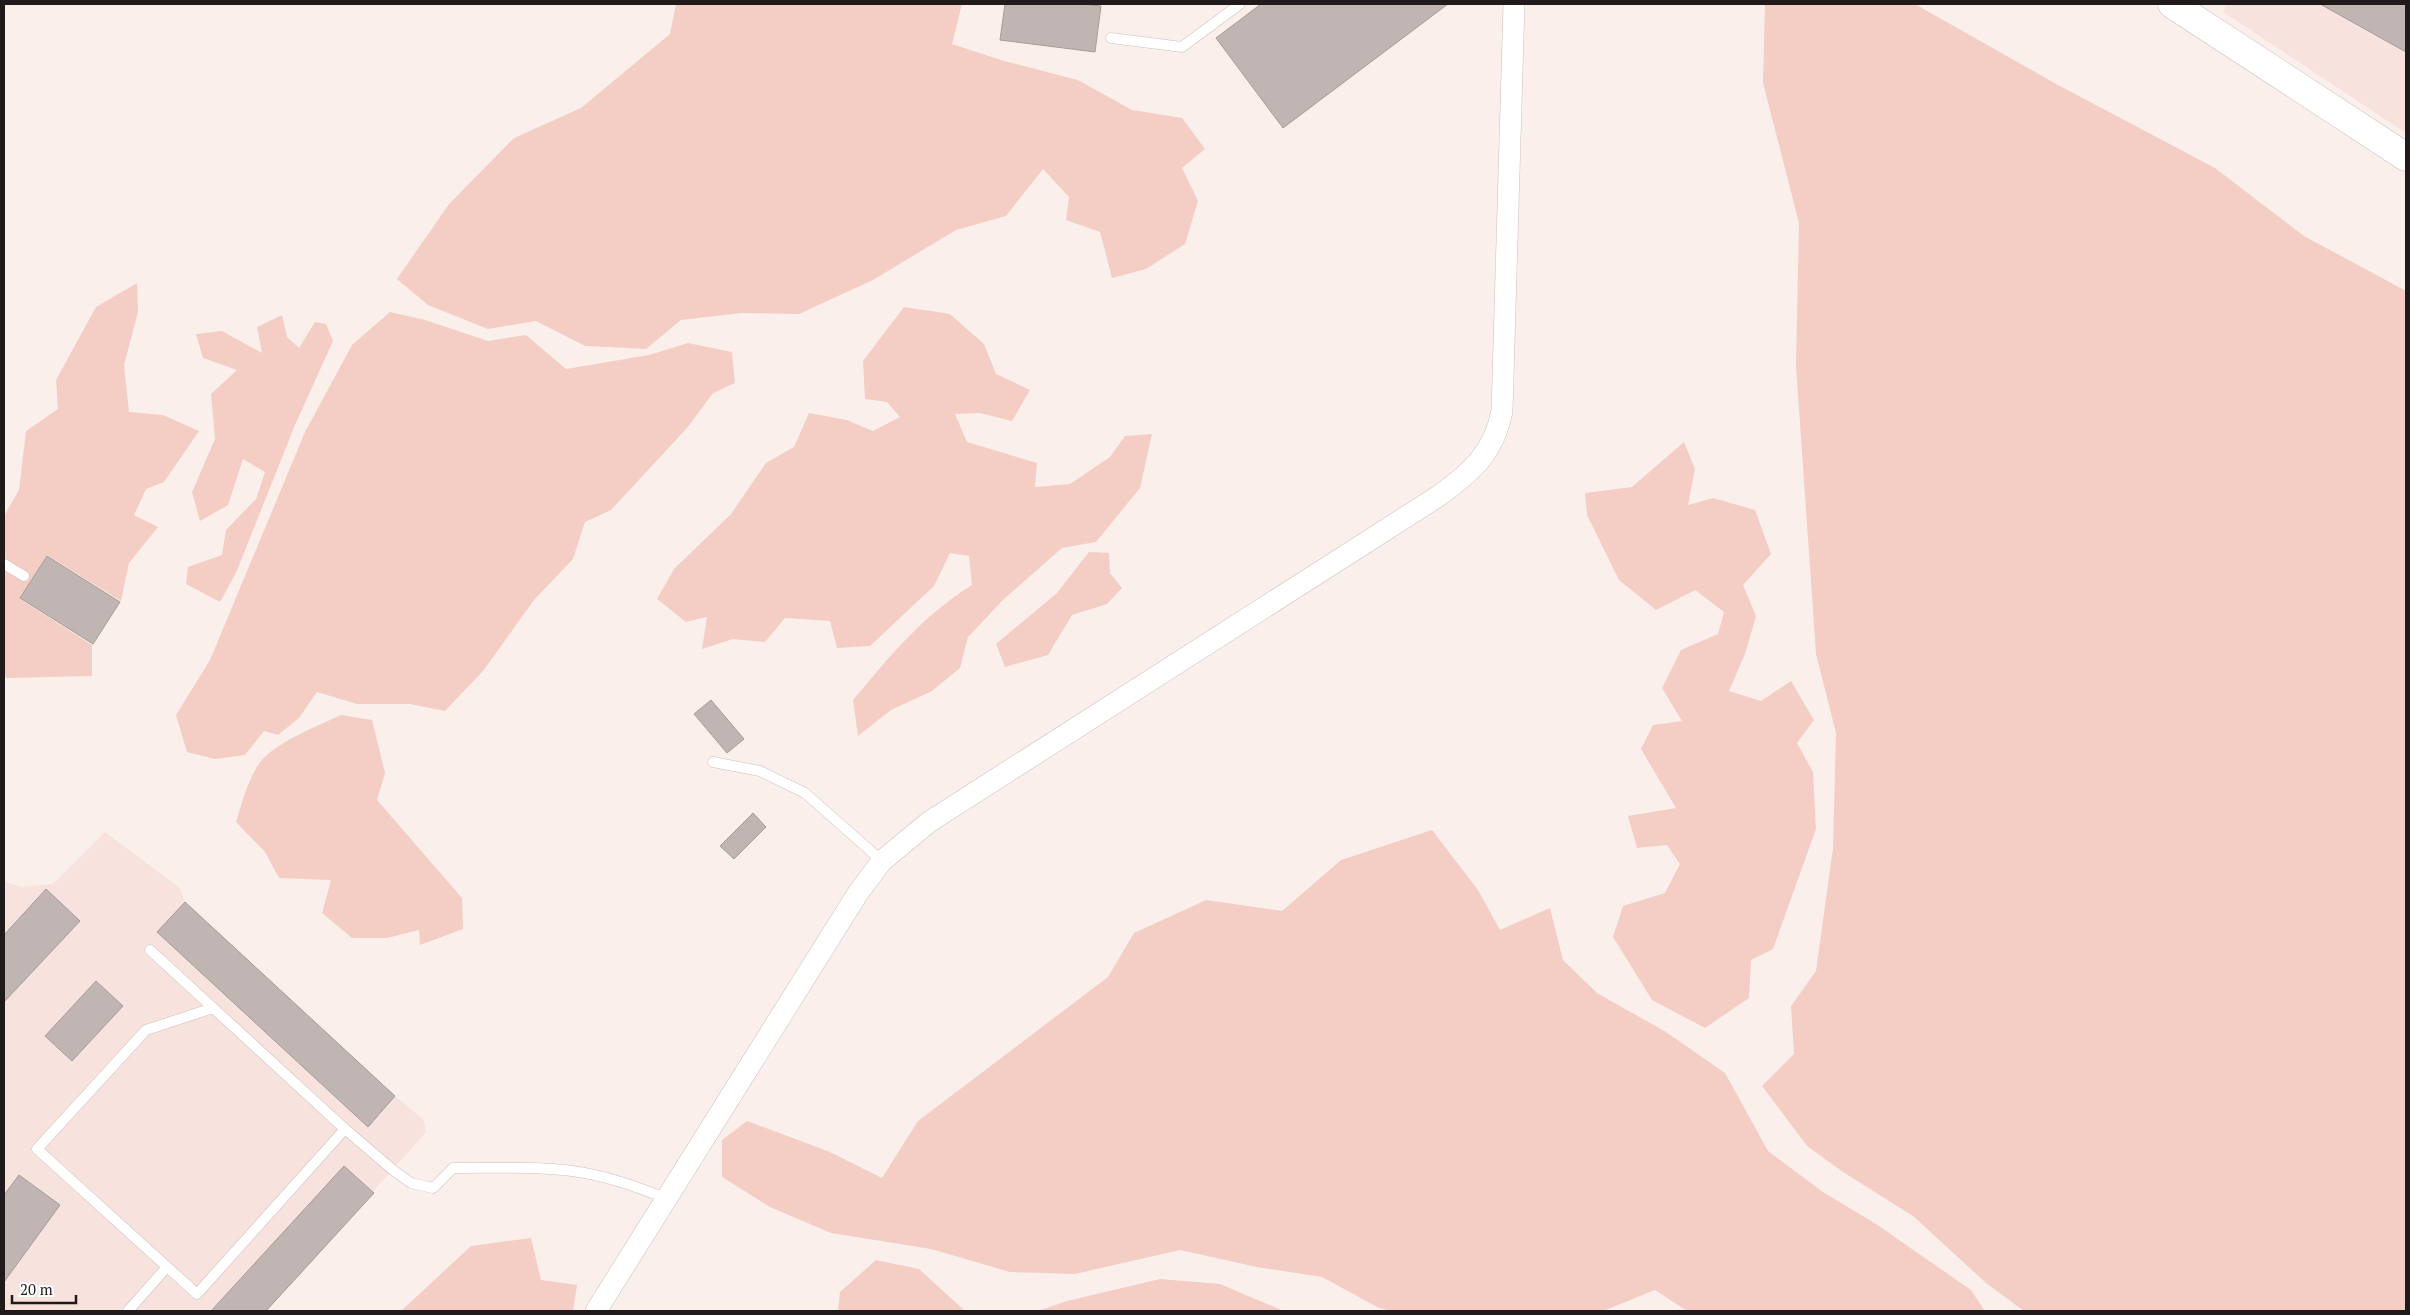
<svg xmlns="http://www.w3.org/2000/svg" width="2410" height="1315" font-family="'PT Serif',serif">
	<rect width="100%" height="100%" fill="#fbefec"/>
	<path fill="#f7e2dd" d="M 2227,4 L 2406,4 L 2406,133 L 2223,12 Z
		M 105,832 L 180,888 L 185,902 L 395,1096 L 424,1120 L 426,1132 L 266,1311 L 4,1311 L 4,881 L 21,887 L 53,884 Z"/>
	<path fill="#f4cec5" d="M 676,4 L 962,4 L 952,44 L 1004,61 L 1078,80 L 1132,110 L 1182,118 L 1205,149 L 1182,168 L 1198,201 L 1185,244 L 1146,269 L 1112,278 L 1100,232 L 1066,220 L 1069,197 L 1043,169 L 1006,216 L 956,230 L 873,280 L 799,314 L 741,313 L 681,320 L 646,349 L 585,346 L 536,321 L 488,329 L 428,305 L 397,279 L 449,204 L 514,138 L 581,108 L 670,34 Z
		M 1765,4 L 1915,4 L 2058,85 L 2215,168 L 2304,236 L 2406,291 L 2406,1311 L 2024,1311 L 1986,1283 L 1913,1216 L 1843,1172 L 1807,1146 L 1762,1086 L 1794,1054 L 1791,1006 L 1816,971 L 1833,848 L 1836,733 L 1816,654 L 1796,366 L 1799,223 L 1763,83 Z
		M 137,283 L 138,312 L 124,365 L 129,412 L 163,415 L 199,431 L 164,482 L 146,489 L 134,515 L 158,527 L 129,563 L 121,601 L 47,555 L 20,599 L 92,645 L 92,676 L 6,678 L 4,673 L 4,516 L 19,490 L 26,431 L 58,409 L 56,380 L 96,307 Z
		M 904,307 L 950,314 L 984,344 L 996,374 L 1030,390 L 1012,421 L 980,413 L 955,414 L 967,442 L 1037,463 L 1035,487 L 1070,484 L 1110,457 L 1125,436 L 1152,434 L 1140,488 L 1096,542 L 1062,548 L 1004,599 L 968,637 L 960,668 L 932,691 L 891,710 L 858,736 L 853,700 C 891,655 921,617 972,585 L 969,556 L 950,553 L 934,586 L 870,646 L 837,648 L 830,621 L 785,618 L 765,642 L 733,639 L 702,649 L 707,617 L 686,622 L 657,599 L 674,569 L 731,514 L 766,463 L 794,447 L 809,413 L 847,420 L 873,431 L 900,417 L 887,402 L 865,399 L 863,361 Z
		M 390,312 L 425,320 L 488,341 L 526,335 L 566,369 L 649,355 L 688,343 L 732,352 L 735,383 L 713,393 L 687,428 L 611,510 L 585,522 L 573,559 L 534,600 L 483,671 L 445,711 L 410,704 L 357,704 L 317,692 L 299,718 L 278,735 L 264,731 L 245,755 L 215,759 L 187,752 L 176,715 L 210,660 L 305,432 L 352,345 Z
		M 282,315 L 287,337 L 299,348 L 315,322 L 326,324 L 333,341 L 295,425 L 236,573 L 220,602 L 186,584 L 188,567 L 222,555 L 226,530 L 256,499 L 265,472 L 243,459 L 228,505 L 200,521 L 192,492 L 215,439 L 211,394 L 237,370 L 203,358 L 196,334 L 222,331 L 262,353 L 257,327 Z
		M 1684,442 L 1695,469 L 1688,505 L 1713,498 L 1755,510 L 1771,554 L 1743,585 L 1756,616 L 1745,654 L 1729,691 L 1761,701 L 1791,681 L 1814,720 L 1797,743 L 1813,772 L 1816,829 L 1773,949 L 1751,960 L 1749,998 L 1705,1028 L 1652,1000 L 1613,937 L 1623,906 L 1665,893 L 1680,864 L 1667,845 L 1637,848 L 1628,816 L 1676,808 L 1641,749 L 1653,725 L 1682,721 L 1662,688 L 1681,650 L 1718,634 L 1724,612 L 1695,590 L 1656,610 L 1619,580 L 1587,515 L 1585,493 L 1632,487 Z
		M 1089,552 L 1109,553 L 1110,573 L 1122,588 L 1107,604 L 1072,615 L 1048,655 L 1005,667 L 996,644 L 1057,593 Z
		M 341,715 L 372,720 L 385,773 L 377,800 L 462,898 L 463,929 L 420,945 L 419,930 L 387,938 L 352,938 L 322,913 L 331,880 L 279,878 L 265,852 L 236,822 C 242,803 248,778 261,761 C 278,741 318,726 341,715 Z
		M 1432,830 L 1478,890 L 1500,930 L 1550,908 L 1563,960 L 1597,993 L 1666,1032 L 1725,1073 L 1768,1151 L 1823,1192 L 1876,1224 L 1971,1290 L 1985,1311 L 1687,1311 L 1655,1290 L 1603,1311 L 1391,1311 L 1379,1308 L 1322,1277 L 1257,1267 L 1180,1250 L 1075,1274 L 1010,1272 L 931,1249 L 831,1233 L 770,1207 L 722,1177 L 722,1140 L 747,1121 L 830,1152 L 882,1178 L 918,1121 L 1108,977 L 1134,933 L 1206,900 L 1282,911 L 1341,860 Z
		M 531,1238 L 541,1280 L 577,1285 L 573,1311 L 401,1311 L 471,1246 Z
		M 876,1260 L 919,1269 L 965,1311 L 838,1311 L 840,1292 Z
		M 1160,1279 L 1220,1284 L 1284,1311 L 1038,1311 L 1067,1301 Z"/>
	<path fill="#c0b5b2" stroke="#a79c99" d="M 1005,4 L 1083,4 L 1101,6 L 1095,52 L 1000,40 Z
		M 1261,4 L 1448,4 L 1283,128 L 1216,38 Z
		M 2320,4 L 2406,4 L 2406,52 Z
		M 47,556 L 120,602 L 93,644 L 20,598 Z
		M 711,700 L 744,739 L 727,753 L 694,714 Z
		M 753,813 L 766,827 L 734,859 L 720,846 Z
		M 46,889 L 80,921 L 4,1002 L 4,935 Z
		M 185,902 L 395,1096 L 368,1127 L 157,932 Z
		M 96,981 L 123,1006 L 72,1061 L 45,1036 Z
		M 344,1166 L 374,1193 L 266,1311 L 211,1311 Z
		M 19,1175 L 60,1205 L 4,1282 L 4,1195 Z"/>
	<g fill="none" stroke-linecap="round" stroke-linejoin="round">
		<defs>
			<path id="lane" d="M 1111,38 L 1182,47 L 1240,4
				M 4,564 L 24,576
				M 713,762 L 760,771 L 805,793 L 882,861
				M 150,950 L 345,1129 L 393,1170 L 411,1183 L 433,1188 L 453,1168 C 492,1168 533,1166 572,1171 C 605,1175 637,1187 668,1199
				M 213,1008 L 146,1030 L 37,1149 L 197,1294 L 345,1129
				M 128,1311 L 167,1267"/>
			<path id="street" d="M 596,1311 L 858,893 L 882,861 L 929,822 L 1437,497 C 1471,473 1494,453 1502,411 L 1514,4"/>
			<path id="secondary" d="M 2172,4 L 2406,157"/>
		</defs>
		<use href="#lane" stroke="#ccc0bd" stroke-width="11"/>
		<use href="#street" stroke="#ccc0bd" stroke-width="22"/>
		<use href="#secondary" stroke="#ccc0bd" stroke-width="29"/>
		<use href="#lane" stroke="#fff" stroke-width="10"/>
		<use href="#street" stroke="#fff" stroke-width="21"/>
		<use href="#secondary" stroke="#fff" stroke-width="28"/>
	</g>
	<rect width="2410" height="1315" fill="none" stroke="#201b1a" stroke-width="10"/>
	<path d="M12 1295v8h64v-8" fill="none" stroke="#201b1a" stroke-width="2.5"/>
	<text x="20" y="1295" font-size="15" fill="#201b1a" stroke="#ffffff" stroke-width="4" paint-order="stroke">20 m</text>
</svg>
